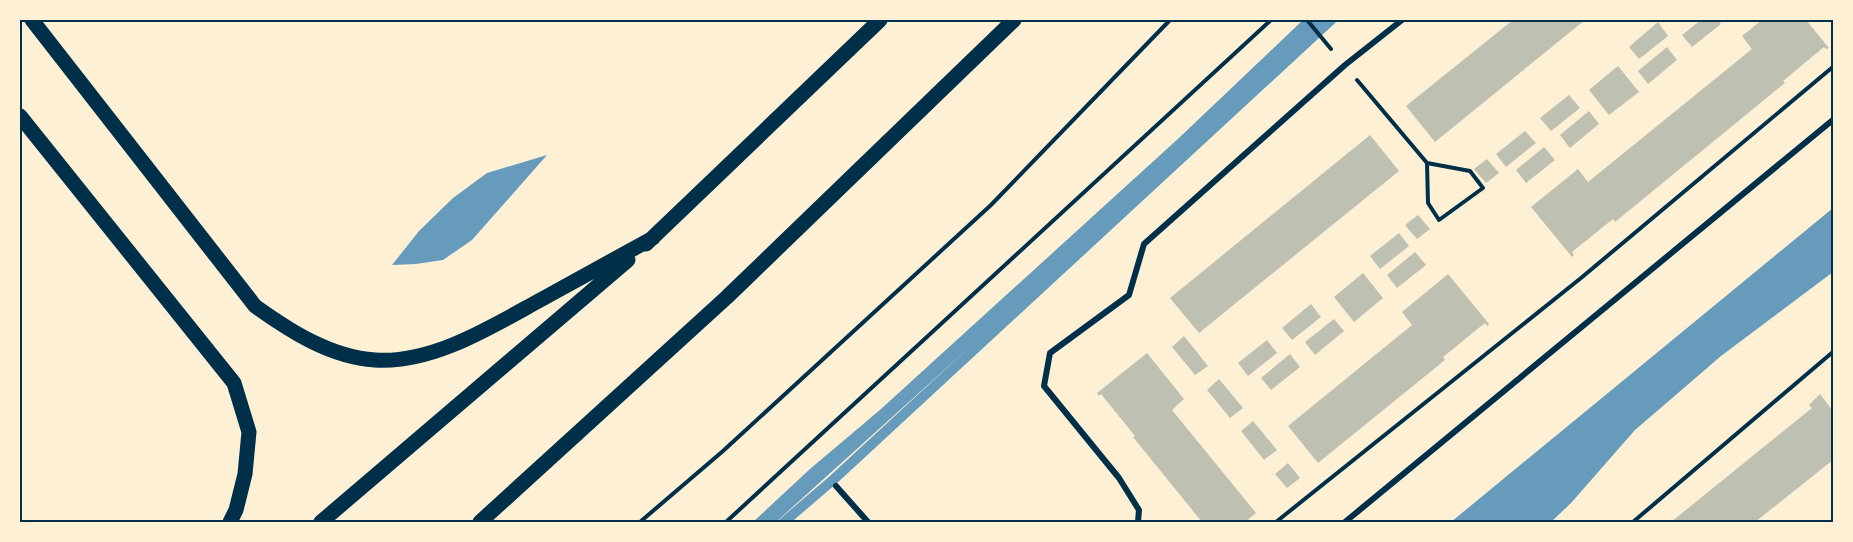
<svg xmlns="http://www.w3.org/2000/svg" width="1853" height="542" font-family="Karla,sans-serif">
	<rect width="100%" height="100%" fill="#fdf0d5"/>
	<path fill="#669bbc" d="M 1303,20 L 1327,20 L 1190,148 L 776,522 L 753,522 L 810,469 L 881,409 L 1180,137 Z
		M 547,155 L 472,240 L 443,260 L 416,264 L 392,265 L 419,231 L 453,198 L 487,173 Z
		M 1833,208 L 1833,272 L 1721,356 L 1635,430 L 1571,503 L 1551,522 L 1451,522 Z"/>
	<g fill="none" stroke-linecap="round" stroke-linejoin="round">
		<path stroke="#669bbc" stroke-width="10" d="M 784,522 L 834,479 L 1331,20"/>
	</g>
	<path fill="#bec0b2" d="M 1513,20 L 1585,20 L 1435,142 L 1406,106 Z
		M 1701,20 L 1718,20 L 1721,24 L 1692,47 L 1682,35 Z
		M 1762,20 L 1806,20 L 1829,48 L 1826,49 L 1824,47 L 1783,81 L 1785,83 L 1615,222 L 1613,219 L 1572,252 L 1574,255 L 1572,257 L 1531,207 L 1578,169 L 1588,182 L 1752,49 L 1742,36 Z
		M 1658,22 L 1668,36 L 1639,59 L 1629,47 Z
		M 1667,47 L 1677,60 L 1648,84 L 1638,71 Z
		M 1618,66 L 1639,92 L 1609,115 L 1589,90 Z
		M 1569,95 L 1580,108 L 1551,131 L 1540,118 Z
		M 1589,111 L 1599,124 L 1570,148 L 1560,135 Z
		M 1525,131 L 1536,143 L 1506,167 L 1496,154 Z
		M 1370,135 L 1399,171 L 1199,333 L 1170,298 Z
		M 1544,147 L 1555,160 L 1526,183 L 1516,170 Z
		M 1487,159 L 1499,173 L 1486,183 L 1474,169 Z
		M 1418,215 L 1430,229 L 1417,239 L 1405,225 Z
		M 1399,233 L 1409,246 L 1380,269 L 1370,256 Z
		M 1415,252 L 1426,265 L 1397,288 L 1387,275 Z
		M 1363,273 L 1383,298 L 1354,322 L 1334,297 Z
		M 1448,274 L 1489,324 L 1487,326 L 1485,323 L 1443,357 L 1445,360 L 1318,463 L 1288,426 L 1412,325 L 1402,312 Z
		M 1311,304 L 1321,317 L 1292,340 L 1282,328 Z
		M 1334,319 L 1344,331 L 1315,355 L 1305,342 Z
		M 1184,336 L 1208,366 L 1195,375 L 1172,347 Z
		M 1267,340 L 1277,353 L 1248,376 L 1238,363 Z
		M 1147,353 L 1184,399 L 1172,410 L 1256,513 L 1245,522 L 1202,522 L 1133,437 L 1135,436 L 1101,394 L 1099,396 L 1097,393 Z
		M 1290,354 L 1300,367 L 1271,390 L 1261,378 Z
		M 1219,379 L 1243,408 L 1230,418 L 1207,390 Z
		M 1820,394 L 1833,411 L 1831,415 L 1833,418 L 1833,460 L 1755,522 L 1671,522 L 1812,408 L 1809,405 Z
		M 1253,421 L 1277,450 L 1264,460 L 1241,431 Z
		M 1288,463 L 1300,478 L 1287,488 L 1275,474 Z"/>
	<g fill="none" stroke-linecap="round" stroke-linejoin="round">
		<path stroke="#003049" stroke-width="4" d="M 1307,20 L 1331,49
			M 1357,80 L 1427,163 L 1470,171 L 1483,188 L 1439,220 L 1428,203 L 1427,163
			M 640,522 L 723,451 L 991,205 L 1170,20
			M 726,522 L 1271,20
			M 1276,522 L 1581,278 L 1834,66
			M 1633,522 L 1834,351"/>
		<path stroke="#003049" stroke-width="6" d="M 836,486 L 868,522
			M 1138,522 L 1139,510 L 1119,478 L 1044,386 L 1050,353 L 1129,295 L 1144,244 L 1345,65 L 1402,20
			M 1345,522 L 1834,119"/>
		<path stroke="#003049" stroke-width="15" d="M 32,20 L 255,306 C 290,331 330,357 375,360 C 434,364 494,325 544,298 C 581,278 617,258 653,238
			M 20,116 L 234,383 L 249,432 L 245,474 L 236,510 L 230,522
			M 646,244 L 880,20
			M 321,522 L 628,260
			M 480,522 L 727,297 L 1014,20"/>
	</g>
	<rect width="1853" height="542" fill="none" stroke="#fdf0d5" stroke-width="42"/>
	<rect x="21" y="21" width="1811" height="500" fill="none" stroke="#003049" stroke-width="2"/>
</svg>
